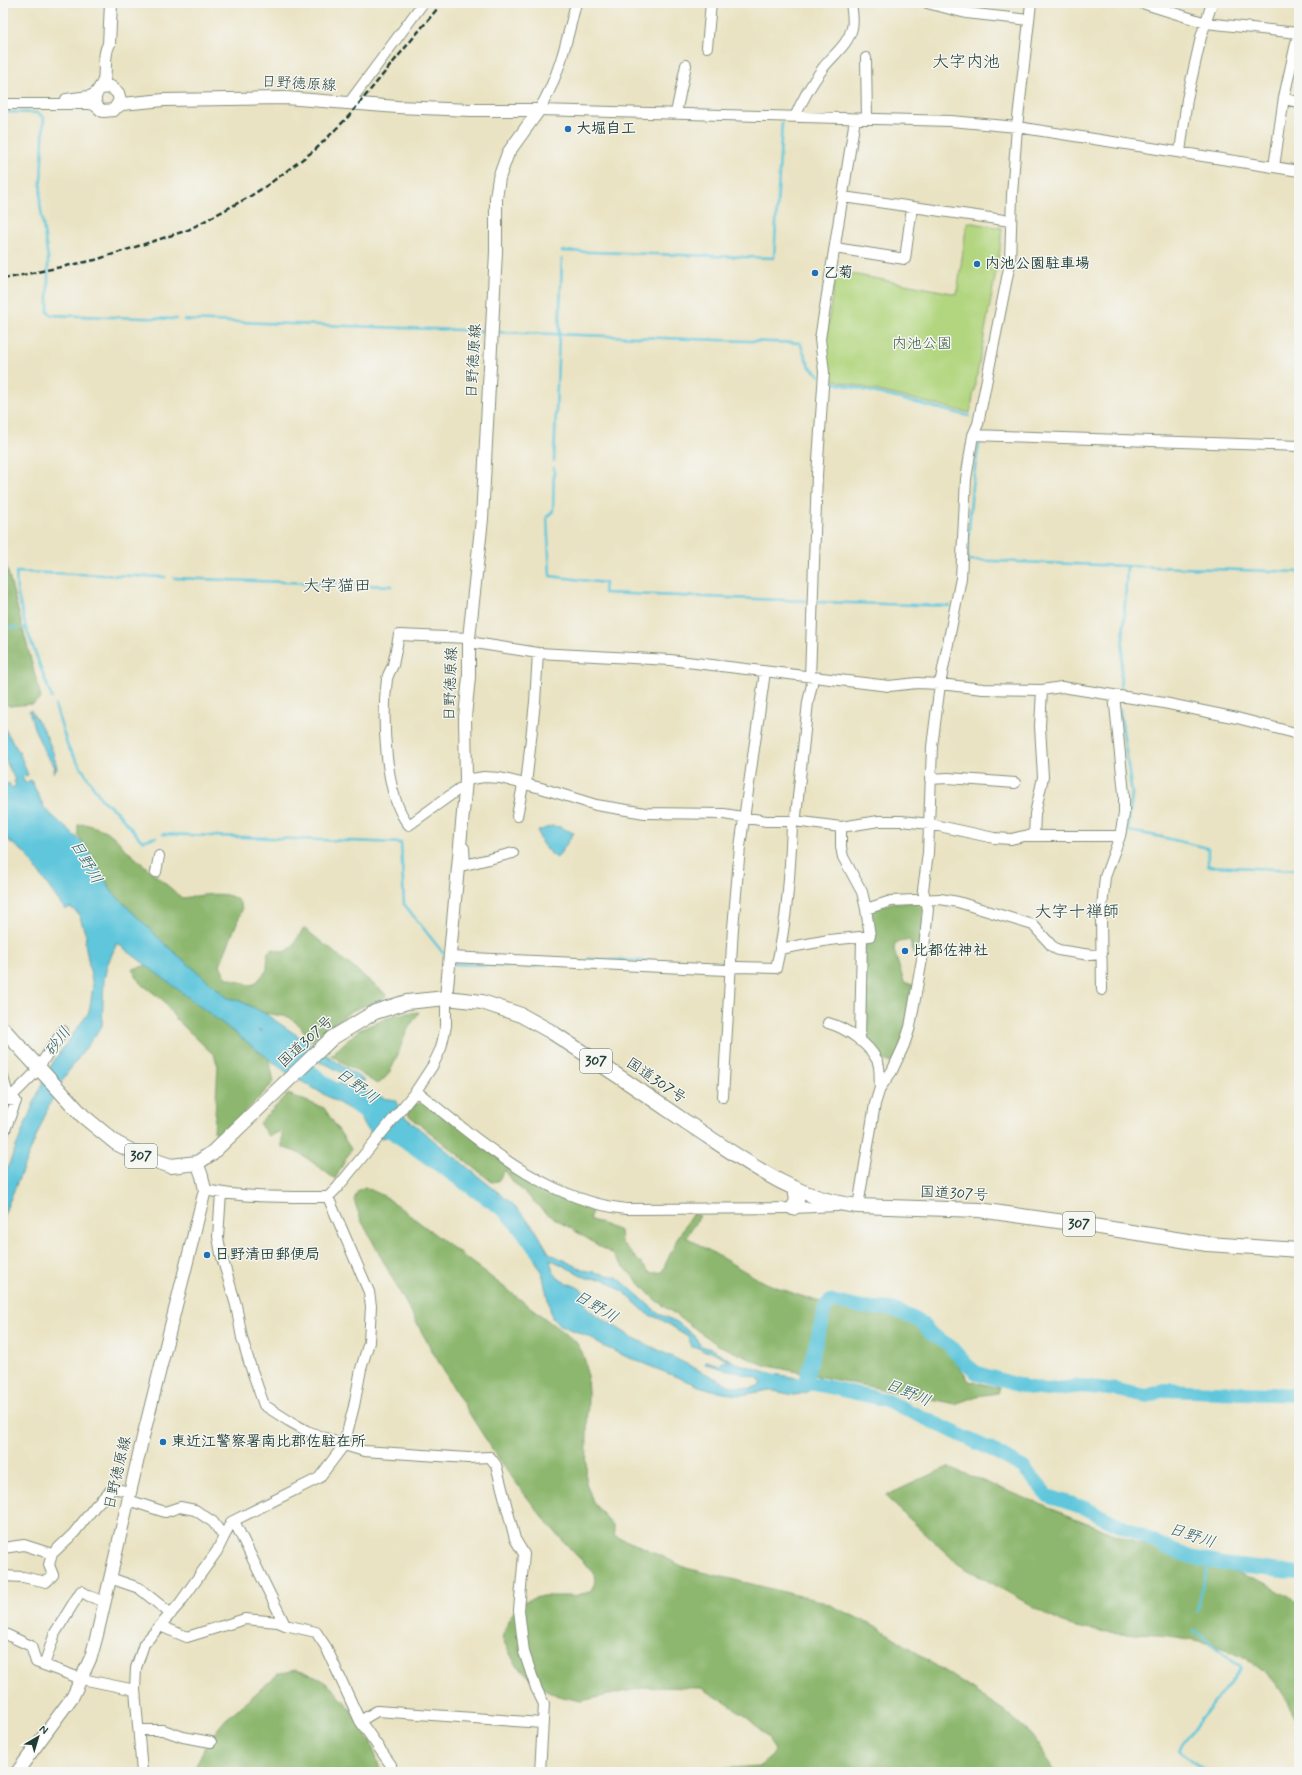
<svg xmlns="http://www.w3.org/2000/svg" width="1302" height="1775" font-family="Mynerve,'Klee One',sans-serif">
	<rect width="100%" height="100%" fill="#f6f6f2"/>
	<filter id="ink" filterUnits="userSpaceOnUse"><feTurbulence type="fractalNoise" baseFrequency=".025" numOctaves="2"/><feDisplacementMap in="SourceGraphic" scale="8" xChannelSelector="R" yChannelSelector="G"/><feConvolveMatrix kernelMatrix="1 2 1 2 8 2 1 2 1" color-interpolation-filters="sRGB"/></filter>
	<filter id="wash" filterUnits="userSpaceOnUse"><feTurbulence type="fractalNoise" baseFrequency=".012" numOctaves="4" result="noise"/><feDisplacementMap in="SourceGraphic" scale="16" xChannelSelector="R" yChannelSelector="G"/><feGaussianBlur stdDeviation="0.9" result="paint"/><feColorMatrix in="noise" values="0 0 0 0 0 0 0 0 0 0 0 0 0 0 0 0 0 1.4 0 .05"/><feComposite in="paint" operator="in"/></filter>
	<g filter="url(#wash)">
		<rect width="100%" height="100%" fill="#eae3c3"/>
		<path fill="#b2d67f" stroke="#688a5a" d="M 967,222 L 1002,228 L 1000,250 L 970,413 L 841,382 L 828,377 L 825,342 L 836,271 L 957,294 Z"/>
		<path fill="#8db76e" stroke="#567a51" d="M 3,553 L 41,698 L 33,704 L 9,706 L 3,701 Z
			M 85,824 C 105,830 111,831 124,848 L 182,898 C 199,896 240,886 242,910 L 220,965 L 226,977 L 231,979 L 249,985 L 255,984 L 267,970 L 268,952 L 274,949 L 285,952 L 291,948 L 304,928 L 387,995 L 382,999 L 351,1011 L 330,1027 L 323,1036 L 311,1041 L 300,1026 L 289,1017 L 264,1013 L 240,1001 L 228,998 L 166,945 L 112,892 L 78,835 L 78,825 Z
			M 924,901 L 922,956 L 913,953 L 910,940 L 895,943 L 894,951 L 904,982 L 915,986 L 907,1027 L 894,1064 L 879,1058 L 864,1039 L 865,941 L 869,911 L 891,903 Z
			M 153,964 L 266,1046 L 274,1082 L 223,1135 L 214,1132 L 218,1066 L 214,1055 L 175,1018 L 163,1000 L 140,983 L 132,969 Z
			M 419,1012 C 415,1019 409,1026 406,1033 C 399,1048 393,1077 377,1084 L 331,1055 L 359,1030 L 397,1014 Z
			M 288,1094 L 324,1108 L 351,1149 L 335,1179 L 301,1154 L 282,1147 L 282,1131 L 268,1136 L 259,1123 Z
			M 423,1102 L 552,1191 L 594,1207 L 589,1219 L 620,1231 L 621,1242 L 650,1273 L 662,1272 L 678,1237 L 693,1213 L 700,1216 L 686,1237 L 765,1283 L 801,1296 L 846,1310 L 893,1314 L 921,1326 L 930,1339 L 948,1351 L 969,1381 L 1000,1388 L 998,1393 L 977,1396 L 955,1404 L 764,1365 L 718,1345 L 654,1299 L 612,1254 L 546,1213 L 514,1183 L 505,1170 L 498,1181 L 492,1182 L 407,1114 L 414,1105 Z
			M 365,1187 L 386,1197 L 576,1342 L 582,1352 L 586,1364 L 588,1392 L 586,1483 L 594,1504 L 613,1525 L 615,1536 L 647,1549 L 686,1568 L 821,1601 L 878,1627 L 1006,1712 L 1032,1735 L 1056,1772 L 674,1772 L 760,1766 L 772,1756 L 775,1749 L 765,1734 L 742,1713 L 702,1688 L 647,1687 L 581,1701 L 558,1696 L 541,1687 L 516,1665 L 502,1638 L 509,1618 L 522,1602 L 542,1596 L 573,1596 L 590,1592 L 595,1583 L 594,1573 C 492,1474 428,1343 361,1220 L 354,1200 L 358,1190 Z
			M 948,1467 L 1137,1543 L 1197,1556 L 1270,1586 L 1299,1603 L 1299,1724 C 1289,1707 1279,1684 1263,1671 C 1241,1653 1211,1642 1183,1638 C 1141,1631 1100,1637 1060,1622 L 958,1564 L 885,1496 Z
			M 296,1670 L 318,1677 L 333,1689 L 348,1706 L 371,1742 L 381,1772 L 195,1772 L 197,1763 L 208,1741 L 225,1720 L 278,1674 Z"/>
		<path fill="#5fc6dc" stroke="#3f8288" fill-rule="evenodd" d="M 31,710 C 33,716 38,720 41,726 C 48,738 55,755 57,769 L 53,773 L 55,767 L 45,753 L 34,728 L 29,711 Z
			M 3,726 L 19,752 L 28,775 L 22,777 L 25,783 L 31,780 L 45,809 L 84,844 L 112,892 L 166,945 L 228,998 L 240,1001 L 264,1013 L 365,1081 L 358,1082 L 328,1065 L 302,1057 L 268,1034 L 258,1029 L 297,1063 L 329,1085 L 338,1083 L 359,1091 L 362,1089 L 371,1094 L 374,1092 L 383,1098 L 396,1100 L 405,1117 L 515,1206 L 535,1229 L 549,1253 L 584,1270 L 617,1277 L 659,1314 L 677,1322 L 694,1336 L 701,1346 L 712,1349 L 736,1363 L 774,1374 L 825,1383 L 825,1386 L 815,1387 L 805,1393 L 794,1395 L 769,1390 L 742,1395 L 723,1393 L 699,1386 L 620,1354 L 599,1344 L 590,1337 L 562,1326 L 552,1318 L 542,1272 L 534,1258 L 526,1232 L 505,1208 L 500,1199 L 451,1170 L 404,1138 L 390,1136 L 382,1138 L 372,1134 L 364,1126 L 359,1115 L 286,1072 L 117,943 L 108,963 L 104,979 L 102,1026 L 65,1076 L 50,1103 L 3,1217 L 3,1179 L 26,1122 L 43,1081 L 53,1062 L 89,1012 L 93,987 L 85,943 L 86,936 L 79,914 L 70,907 L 65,910 L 25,853 L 9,841 L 3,830 L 3,786 L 9,783 L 11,788 L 16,786 L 14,781 L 15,780 L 5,759 L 3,759 ZM 338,1089 C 349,1094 364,1099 368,1112 L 361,1113 L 333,1092 ZM 550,1259 L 587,1278 L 604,1279 L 625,1293 L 647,1314 L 660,1319 L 688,1336 L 692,1347 L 699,1348 L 703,1351 L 713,1352 L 730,1361 L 723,1362 L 719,1365 L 707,1361 L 705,1364 L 758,1378 L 762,1384 L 751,1389 L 729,1385 L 630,1336 L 589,1310 L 585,1303 L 587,1295 C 573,1278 555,1290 550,1259 Z
			M 552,826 L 560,827 L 574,833 L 557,858 C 547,852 540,844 538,831 Z"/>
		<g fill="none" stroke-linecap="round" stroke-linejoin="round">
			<path stroke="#5fc6dc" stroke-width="2.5" d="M 3,112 L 38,113 L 44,118 L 40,203 L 48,259 L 48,312 L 51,315 L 176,319
				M 562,251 L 774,258 L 782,123
				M 184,320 L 488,331
				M 495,332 L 800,343 L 809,366 L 820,376
				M 828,381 L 969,416
				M 980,438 L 972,486 L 967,560 L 1127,566 L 1120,692
				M 554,461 L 562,259
				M 554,468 L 553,511 L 547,517 L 550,576 L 605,583 L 604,593 L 806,601
				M 1127,566 L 1299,572
				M 174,578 L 392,586
				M 818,602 L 950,606
				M 3,627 L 17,628
				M 23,628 L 26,628 L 52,698
				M 26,628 L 17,591 L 16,572 L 165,577
				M 55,705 L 68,747 L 102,800 L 117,812 L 142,841 L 156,837
				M 1120,710 L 1132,794 L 1128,831 L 1157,836 L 1208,848 L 1208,866 L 1299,870
				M 163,834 L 401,843 L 404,904 L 443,953
				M 588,959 L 726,964
				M 454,964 L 535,967 L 538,965
				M 1197,1611 L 1209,1561
				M 1193,1631 L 1194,1633 L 1197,1632 L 1241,1668 L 1178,1750 L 1208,1772"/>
			<path stroke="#5fc6dc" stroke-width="14" d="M 265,1037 L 373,1119 L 506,1212 L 523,1232 L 539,1254
				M 805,1384 L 826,1305 L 831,1301 L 857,1307 L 892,1309 L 915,1319 L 924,1325 L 930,1333 L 950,1346 L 967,1365 L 977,1373 L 1025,1387 L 1047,1390 L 1083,1386 L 1117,1390 L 1147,1396 L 1164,1390 L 1297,1395
				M 806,1384 L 815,1384 L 886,1400 L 990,1449 L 1024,1468 L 1048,1496 L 1085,1508 L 1169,1549 L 1191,1557 L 1223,1564 L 1299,1573"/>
		</g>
	</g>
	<g filter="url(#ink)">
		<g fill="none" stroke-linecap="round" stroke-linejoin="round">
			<defs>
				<path id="minor" d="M 927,3 L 966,13 L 1029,20
					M 1142,3 L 1206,23 L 1298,33
					M 707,47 L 711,3
					M 866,58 L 867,119
					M 66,99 L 89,96 L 96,93
					M 1284,99 L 1299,102
					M 349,103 L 423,3
					M 3,104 L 91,104 L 97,107
					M 539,110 L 951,121 L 1017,127 L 1299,171
					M 539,110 C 559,77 567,40 576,3
					M 676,113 L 686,65
					M 795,117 C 802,100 812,83 823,68 C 833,55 848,45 852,28 C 854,20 852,11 851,3
					M 1180,152 L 1187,99 L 1201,37 L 1212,3
					M 1274,167 L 1284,97 L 1299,30
					M 843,197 L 1011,221
					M 835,248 L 905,259 L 912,207
					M 973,435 L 1299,446
					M 469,642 L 538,653 L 670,660 L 889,686 L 917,683 L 940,684 L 983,689 L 1042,690 L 1062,687 L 1164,703 L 1237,718 L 1299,734
					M 930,779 L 948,778 L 1015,783
					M 466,780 L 484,777 L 500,778 L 541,788 L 596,805 L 645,813 L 724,814 L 766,821 L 794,821 L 841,827 L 879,821 L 901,821 L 930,824 L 994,838 L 1011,839 L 1024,836 L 1120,836
					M 526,785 L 535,702 L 538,653
					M 465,788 L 459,789 L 409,825 C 384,797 382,715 387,679 C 388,674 391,670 393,665 C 395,655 397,645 399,635 L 469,638
					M 517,816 L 523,785
					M 841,827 L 841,847 L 843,857 L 862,892 L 866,909
					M 1034,836 L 1035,814 L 1043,777 L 1040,726 L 1042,690
					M 464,848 L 465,865 L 513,853
					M 156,872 L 159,856
					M 780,949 L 829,940 L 870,936 L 866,909 L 891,901 L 940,899 L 958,902 L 1033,925 L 1052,946 L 1058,950 L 1090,955 L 1102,954
					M 449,957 L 726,970 L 737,967 L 776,968 C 787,921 790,873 792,825 L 796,816 L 808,702 L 812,684 L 810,678 L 817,475 L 824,372 L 820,339 L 855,119
					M 1102,990 L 1101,918 L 1105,877 L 1120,836 L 1124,814 L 1124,794 L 1114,695
					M 828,1023 C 846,1028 868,1043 877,1060 C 881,1067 879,1080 880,1088
					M 860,1041 L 862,937
					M 3,1077 L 9,1099
					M 416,1091 C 479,1140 543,1200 626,1209 L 793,1208 L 837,1206
					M 723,1097 L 733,928 L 740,847 L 765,672
					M 3,1099 L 16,1101 L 3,1135
					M 9,1099 L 34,1074 L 63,1031
					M 205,1190 C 245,1198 287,1197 328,1197 L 337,1188 L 416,1091 L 433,1065 L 441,1048 L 446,1026 L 446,998
					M 221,1193 L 218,1237 L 221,1254 L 236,1305 L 242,1338 L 250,1365 L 264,1405 L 289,1421 L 307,1431 L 344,1445 L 364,1451 L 468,1458 L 490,1457 L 496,1465 L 515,1539 L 524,1554 L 519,1610 L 524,1652 L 536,1688 L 544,1704 L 540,1772
					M 858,1206 L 875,1104 L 880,1088 L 892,1071 L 904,1045 L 910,1027 L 924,948 L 928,909 L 923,890 L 928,853 L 932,747 L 940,684 L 961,578 L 966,479 L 973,435 L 978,424 L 1010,263 L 1012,195 L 1017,127 L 1031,3
					M 128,1500 L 165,1512 L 180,1507 L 195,1510 L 213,1522 L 224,1537
					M 234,1521 L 285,1625
					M 3,1548 L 24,1545 L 52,1554 L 49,1565 L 53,1575 L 46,1582 L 23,1577 L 3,1576
					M 52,1554 L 74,1533 L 96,1505 L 113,1488 L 130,1492
					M 110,1578 L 139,1588 L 171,1614
					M 160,1626 L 187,1637 L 245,1619 L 278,1622 L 285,1625 L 316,1632 L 326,1647 L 360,1721 L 391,1765 L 390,1772
					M 3,1633 L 31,1646 L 36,1662 L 82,1679 L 135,1690
					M 44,1665 L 55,1633 L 81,1591 L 89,1596 L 105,1602
					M 360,1721 L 377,1711 L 542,1723
					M 139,1730 L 163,1730 L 183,1737 L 211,1742
					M 142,1772 L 135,1690 L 136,1668 L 144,1644 L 180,1603 L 217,1551 L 231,1522 L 319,1478 L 344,1445 L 354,1406 L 361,1369 L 369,1342 L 371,1306 L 369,1292 L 328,1197"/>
				<path id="major" d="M 101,88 L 111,87 L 118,93 L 120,100 L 114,110 L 103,111 C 99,109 95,105 95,100 C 94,92 102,88 104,80 C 106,69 103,54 109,44 L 111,3
					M 117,107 L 122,104 L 164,100 L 286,98 L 397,107 L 471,110 L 539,110
					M 446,998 L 466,780 L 465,717 L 469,677 L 469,638 L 482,519 L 496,252 L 496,198 L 499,178 L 508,153 L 539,110
					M 17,1772 L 73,1696 L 91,1657 L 97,1635 L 142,1441 L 205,1190 L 202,1176 L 197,1163"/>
				<path id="highway" d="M 3,1029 L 83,1116 L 116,1143 L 141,1156 L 171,1166 L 197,1163 L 212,1153 L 332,1038 L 375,1012 L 407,1002 L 446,998 L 482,1002 L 521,1015 L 550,1031 C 596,1061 641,1091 686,1122 C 739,1156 793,1200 858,1206 L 979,1210 L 1093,1226 L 1207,1244 L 1299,1250
					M 793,1208 L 797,1201 L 795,1188"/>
			</defs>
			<use href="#minor" stroke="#84907c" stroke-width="12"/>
			<use href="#major" stroke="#84907c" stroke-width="14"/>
			<use href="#highway" stroke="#84907c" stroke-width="16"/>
			<use href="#minor" stroke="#fff" stroke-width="10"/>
			<use href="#major" stroke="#fff" stroke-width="12"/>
			<use href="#highway" stroke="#fff" stroke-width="14"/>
			<path stroke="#1f3d34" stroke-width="2.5" stroke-dasharray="6 3" stroke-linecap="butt" d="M 3,279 L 95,260 L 188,230 L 249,197 L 269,184 L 316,149 L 348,117 L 442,3"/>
		</g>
	</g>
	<g fill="#1f6fb2" stroke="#f6f6f2" stroke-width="1.5">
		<circle cx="568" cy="129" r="4"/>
		<circle cx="977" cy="264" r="4"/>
		<circle cx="815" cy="273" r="4"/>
		<circle cx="905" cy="951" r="4"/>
		<circle cx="207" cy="1255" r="4"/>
		<circle cx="163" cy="1442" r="4"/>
	</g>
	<g text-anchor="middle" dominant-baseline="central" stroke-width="3" stroke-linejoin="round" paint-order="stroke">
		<g fill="#f6f6f2" stroke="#60746d" stroke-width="1">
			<rect x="580" y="1049" width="32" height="24" rx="3"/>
			<rect x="125" y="1144" width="32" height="24" rx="3"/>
			<rect x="1063" y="1212" width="32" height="24" rx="3"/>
		</g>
		<g font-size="14" font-weight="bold" fill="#1f3d34">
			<text x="596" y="1061">307</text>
			<text x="141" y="1156">307</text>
			<text x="1079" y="1224">307</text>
		</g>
		<g font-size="15" fill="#1f3d34" stroke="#f6f6f2">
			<text transform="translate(299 84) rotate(3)">日野徳原線</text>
			<text transform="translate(474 361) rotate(-87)">日野徳原線</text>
			<text transform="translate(451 684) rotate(-88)">日野徳原線</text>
			<text transform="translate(306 1042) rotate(-42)">国道307号</text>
			<text transform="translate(656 1081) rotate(34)">国道307号</text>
			<text transform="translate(954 1194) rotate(3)">国道307号</text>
			<text transform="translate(118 1473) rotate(-77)">日野徳原線</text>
		</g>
		<g font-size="15" font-weight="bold" fill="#1f3d34" stroke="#f6f6f2" text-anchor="start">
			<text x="576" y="129">大堀自工</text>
			<text x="985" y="264">内池公園駐車場</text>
			<text x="823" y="273">乙菊</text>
			<text x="913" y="951">比都佐神社</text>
			<text x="215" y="1255">日野清田郵便局</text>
			<text x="171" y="1442">東近江警察署南比郡佐駐在所</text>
		</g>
		<g font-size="15" fill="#3c5c43" stroke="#f6f6f2">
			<text x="922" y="344">内池公園</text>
		</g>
		<g font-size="16" font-style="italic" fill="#2f5f5e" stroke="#f6f6f2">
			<text transform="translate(86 862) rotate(60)">日野川</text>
			<text transform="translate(58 1042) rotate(-54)">砂川</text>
			<text transform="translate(357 1086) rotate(37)">日野川</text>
			<text transform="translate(596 1307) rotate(31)">日野川</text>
			<text transform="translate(908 1393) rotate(23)">日野川</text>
			<text transform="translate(1192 1536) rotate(18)">日野川</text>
		</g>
		<g font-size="17" fill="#1f3d34" stroke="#f6f6f2">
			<text x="966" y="62">大字内池</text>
			<text x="337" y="586">大字猫田</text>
			<text x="1077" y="912">大字十禅師</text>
		</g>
	</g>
	<rect width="1302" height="1775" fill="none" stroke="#f6f6f2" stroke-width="16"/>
	<g transform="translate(38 1737) rotate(38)" stroke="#f6f6f2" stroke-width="3" paint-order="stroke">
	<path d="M0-3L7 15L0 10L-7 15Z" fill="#1f3d34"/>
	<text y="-6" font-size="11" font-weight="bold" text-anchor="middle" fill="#1f3d34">N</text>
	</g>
</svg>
